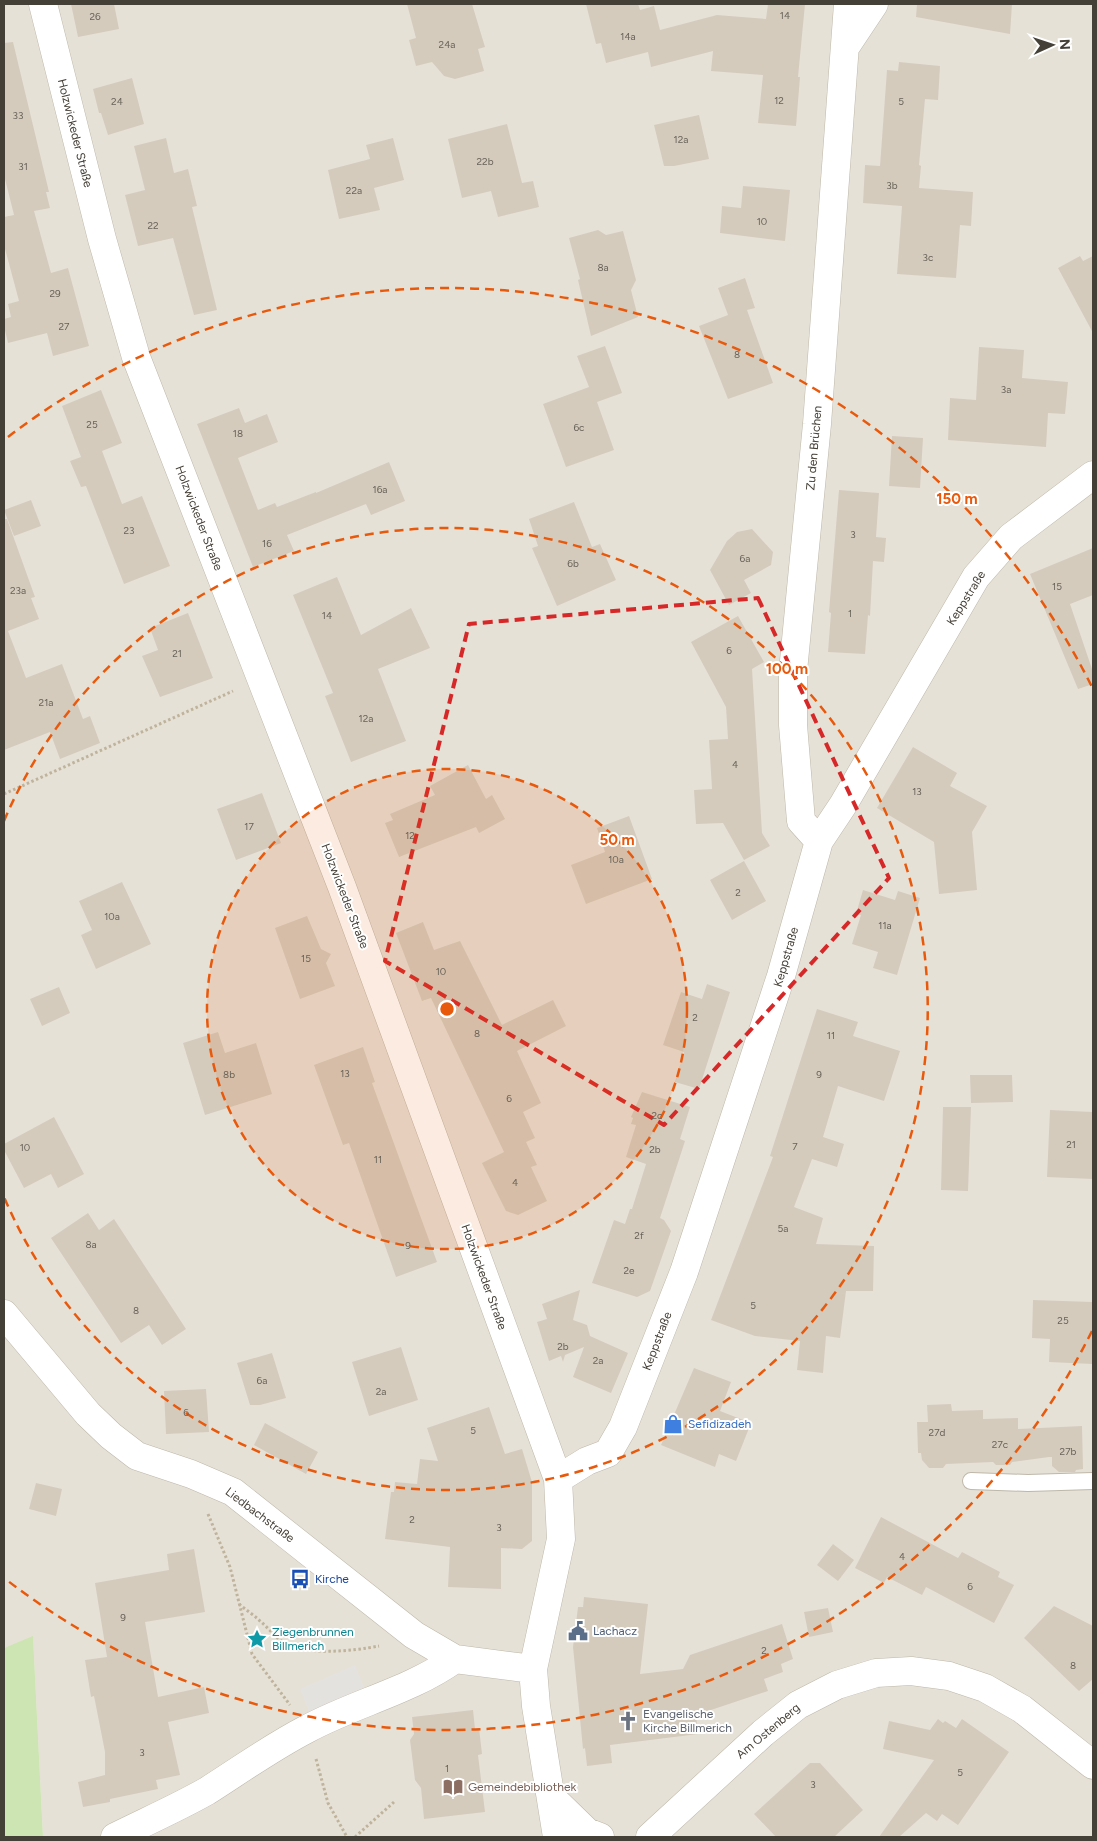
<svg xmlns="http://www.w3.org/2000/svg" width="1097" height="1841" font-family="Figtree,sans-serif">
	<rect width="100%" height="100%" fill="#f3efe7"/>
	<path fill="#e6e1d6" d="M 4,4 L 1093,4 L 1093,1837 L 43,1837 L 33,1637 L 4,1648 Z"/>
	<path fill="#cde5b2" d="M 33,1636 L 43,1837 L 4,1837 L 4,1648 Z"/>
	<path fill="#e4e2df" d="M 355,1665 L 364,1687 L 309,1712 L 300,1689 Z"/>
	<path fill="#d4cbbd" d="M 71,4 L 114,4 L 119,29 L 78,37 Z
		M 407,4 L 472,4 L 485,47 L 478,49 L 484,71 L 455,79 L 444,76 L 432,62 L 416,66 L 409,40 L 416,38 Z
		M 586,4 L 638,4 L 640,10 L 654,6 L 660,30 L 717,15 L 766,19 L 768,4 L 805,4 L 798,77 L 800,77 L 796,126 L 758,123 L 763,75 L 711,71 L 713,51 L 651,67 L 648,52 L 606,63 L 601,43 L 596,44 Z
		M 917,4 L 1012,4 L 1010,34 L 916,17 Z
		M 13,42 L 49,192 L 46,192 L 50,208 L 34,211 L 51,273 L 68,268 L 89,346 L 53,356 L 47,333 L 8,343 L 4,326 L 4,319 L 11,317 L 8,304 L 19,301 L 4,245 L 4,217 L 14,215 L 4,175 L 4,43 Z
		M 899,62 L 940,66 L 938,100 L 925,99 L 919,165 L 921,166 L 919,188 L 973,192 L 971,226 L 960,225 L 956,278 L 897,274 L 902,206 L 863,203 L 865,165 L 880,166 L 887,70 L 898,71 Z
		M 132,78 L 144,124 L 108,135 L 101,113 L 99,113 L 93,89 Z
		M 699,115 L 709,159 L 674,166 L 664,166 L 654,125 Z
		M 507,124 L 522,183 L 533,181 L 539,207 L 498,217 L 491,191 L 462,198 L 448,139 Z
		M 166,138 L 174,173 L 188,169 L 197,206 L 192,207 L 217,310 L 194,315 L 173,238 L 138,246 L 125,195 L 145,190 L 134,146 Z
		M 393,138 L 404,180 L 374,188 L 380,210 L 339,219 L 328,170 L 370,159 L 366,145 Z
		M 743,186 L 790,190 L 785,241 L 720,233 L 722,206 L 741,208 Z
		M 598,230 L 606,235 L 623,231 L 636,280 L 631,290 L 638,317 L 591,336 L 578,280 L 580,279 L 569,238 Z
		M 1080,256 L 1083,261 L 1093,256 L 1093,333 L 1058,268 Z
		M 745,278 L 755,308 L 747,310 L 773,383 L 728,399 L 699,326 L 728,315 L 718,288 Z
		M 605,346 L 622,393 L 597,402 L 614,450 L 566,467 L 543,404 L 589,387 L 577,356 Z
		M 979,347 L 1024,350 L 1022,378 L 1068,382 L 1065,414 L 1048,413 L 1046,447 L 948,440 L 950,398 L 976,400 Z
		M 101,390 L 122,443 L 102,451 L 122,504 L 142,496 L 170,566 L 124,584 L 86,486 L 81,487 L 70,461 L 81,457 L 62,406 Z
		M 239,408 L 245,423 L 267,414 L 278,442 L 238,458 L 258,510 L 275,503 L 277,507 L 316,492 L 316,493 L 389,462 L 405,501 L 371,515 L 366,504 L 287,535 L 294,551 L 253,567 L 197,424 Z
		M 892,436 L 923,438 L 920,488 L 889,486 Z
		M 839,490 L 879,493 L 876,537 L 886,538 L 884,562 L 873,561 L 870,616 L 868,615 L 865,654 L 828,652 L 831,613 L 829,612 Z
		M 31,500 L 41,526 L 14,536 L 4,510 Z
		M 574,502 L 592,547 L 600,544 L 616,580 L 557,606 L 532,548 L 538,546 L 529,519 Z
		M 4,519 L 7,519 L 35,597 L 31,598 L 39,619 L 8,631 L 26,678 L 62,664 L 83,719 L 90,716 L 100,743 L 60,759 L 50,732 L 4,750 Z
		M 752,529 L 773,552 L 771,565 L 744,580 L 751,593 L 729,605 L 710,570 L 727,541 L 737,532 Z
		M 1093,548 L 1093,595 L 1070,604 L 1093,672 L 1093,684 L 1078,689 L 1030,574 Z
		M 337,577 L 361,635 L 411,608 L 430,648 L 378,669 L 406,741 L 351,762 L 325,696 L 333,693 L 293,595 Z
		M 188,613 L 213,678 L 160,697 L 142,656 L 158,650 L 150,628 Z
		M 738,616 L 764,662 L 752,669 L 762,833 L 770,846 L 744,860 L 723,823 L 696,824 L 694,790 L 712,789 L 709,740 L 728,739 L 726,707 L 691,642 Z
		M 913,747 L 957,773 L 950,786 L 987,806 L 972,832 L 977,890 L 939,894 L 934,842 L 877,808 Z
		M 468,765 L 486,799 L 492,795 L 505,819 L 479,833 L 476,827 L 399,857 L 385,823 L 393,820 L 390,814 L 435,795 L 430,786 Z
		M 262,793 L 281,843 L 236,860 L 217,809 Z
		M 629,816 L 652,879 L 586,904 L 571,865 L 605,852 L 597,828 Z
		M 744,861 L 766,901 L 732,920 L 710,880 Z
		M 122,882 L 151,944 L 96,969 L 81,935 L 92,930 L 79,901 Z
		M 863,890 L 895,900 L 898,891 L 920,898 L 897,975 L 873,968 L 878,952 L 852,944 L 861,915 L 856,914 Z
		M 307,916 L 321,949 L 331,954 L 326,963 L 335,986 L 300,999 L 275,928 Z
		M 423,922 L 434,950 L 460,941 L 502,1025 L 553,1000 L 566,1026 L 517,1051 L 541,1103 L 523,1112 L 535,1138 L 526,1142 L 537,1165 L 531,1167 L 547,1201 L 518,1215 L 506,1211 L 482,1163 L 504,1152 L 431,998 L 422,1001 L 396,933 Z
		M 707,984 L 730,992 L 699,1089 L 675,1082 L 684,1052 L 663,1045 L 681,992 L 702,999 Z
		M 59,987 L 70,1013 L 42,1026 L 30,999 Z
		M 817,1009 L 858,1022 L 853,1036 L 900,1051 L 884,1101 L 838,1086 L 823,1137 L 844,1144 L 837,1167 L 812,1159 L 794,1207 L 823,1218 L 816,1244 L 874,1246 L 873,1291 L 846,1291 L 840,1338 L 826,1336 L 823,1373 L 797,1370 L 800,1341 L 755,1336 L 711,1320 L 773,1157 L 770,1156 Z
		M 218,1032 L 225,1053 L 256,1043 L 272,1094 L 205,1115 L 183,1043 Z
		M 363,1047 L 375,1082 L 372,1083 L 437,1262 L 396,1277 L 349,1143 L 343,1145 L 314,1065 Z
		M 970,1075 L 1012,1075 L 1013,1102 L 971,1103 Z
		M 642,1092 L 690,1107 L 680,1139 L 685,1141 L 660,1218 L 664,1220 L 671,1231 L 650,1291 L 637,1297 L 592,1283 L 614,1220 L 625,1224 L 630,1209 L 632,1209 L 646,1164 L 626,1157 L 636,1125 L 631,1124 L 633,1118 L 631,1117 Z
		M 943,1107 L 971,1107 L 968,1191 L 941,1190 Z
		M 1050,1110 L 1093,1112 L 1093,1179 L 1047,1177 Z
		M 54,1117 L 84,1174 L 58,1188 L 51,1174 L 24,1188 L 4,1150 L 4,1144 Z
		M 88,1213 L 99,1230 L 114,1219 L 186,1329 L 162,1345 L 149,1325 L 121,1343 L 51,1238 Z
		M 580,1290 L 573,1320 L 587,1325 L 590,1336 L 628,1353 L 611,1393 L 573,1377 L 584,1347 L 565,1355 L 563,1362 L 561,1356 L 549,1361 L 537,1322 L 547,1319 L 542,1304 Z
		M 1033,1300 L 1093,1302 L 1093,1364 L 1049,1362 L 1050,1339 L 1032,1338 Z
		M 401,1347 L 418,1400 L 369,1416 L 352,1362 Z
		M 272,1353 L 286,1398 L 260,1405 L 250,1405 L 237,1363 Z
		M 694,1368 L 731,1382 L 720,1411 L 751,1423 L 736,1461 L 719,1454 L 715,1467 L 661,1445 Z
		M 206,1389 L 209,1432 L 166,1434 L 164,1391 Z
		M 951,1404 L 952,1411 L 983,1410 L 983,1419 L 1018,1418 L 1018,1429 L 1082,1426 L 1083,1469 L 1076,1470 L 1075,1472 L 1059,1472 L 1052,1466 L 1052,1457 L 1049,1457 L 1012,1462 L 1010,1465 L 996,1465 L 993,1462 L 946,1464 L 943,1468 L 929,1468 L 922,1460 L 921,1453 L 918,1453 L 917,1422 L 928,1422 L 927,1405 Z
		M 489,1407 L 505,1454 L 522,1449 L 532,1482 L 532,1541 L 522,1549 L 501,1548 L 501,1589 L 448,1587 L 450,1547 L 385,1539 L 391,1492 L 394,1492 L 395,1482 L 417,1484 L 420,1459 L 438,1461 L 427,1428 Z
		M 265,1423 L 318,1452 L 306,1474 L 254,1445 Z
		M 36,1483 L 62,1489 L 56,1516 L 29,1509 Z
		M 881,1517 L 958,1558 L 962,1552 L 1000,1572 L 998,1577 L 1014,1585 L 994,1623 L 926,1587 L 922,1595 L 887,1577 L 884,1583 L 855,1568 Z
		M 833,1544 L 854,1560 L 838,1581 L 817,1565 Z
		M 194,1549 L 205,1612 L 145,1622 L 158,1697 L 204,1687 L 209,1713 L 168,1722 L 180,1775 L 156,1780 L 158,1789 L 110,1799 L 110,1802 L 83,1807 L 78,1782 L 105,1775 L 105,1752 L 94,1696 L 91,1697 L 85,1660 L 107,1657 L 95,1583 L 169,1570 L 167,1554 Z
		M 584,1597 L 648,1604 L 640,1674 L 683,1669 L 690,1655 L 782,1624 L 793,1659 L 781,1664 L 783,1672 L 764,1679 L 768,1691 L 696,1715 L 698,1734 L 610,1745 L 612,1763 L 587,1766 L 585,1748 L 583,1749 L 573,1647 L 578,1607 L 583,1607 Z
		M 1054,1606 L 1093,1626 L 1093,1679 L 1079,1691 L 1024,1638 Z
		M 828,1608 L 833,1632 L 809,1637 L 804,1612 Z
		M 473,1710 L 475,1729 L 479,1728 L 482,1754 L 478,1755 L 485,1812 L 424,1819 L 421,1788 L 415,1780 L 410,1740 L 414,1734 L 412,1717 Z
		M 938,1719 L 943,1723 L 945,1721 L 956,1728 L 962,1719 L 1009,1752 L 958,1825 L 942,1814 L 937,1821 L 926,1813 L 899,1837 L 879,1837 L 934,1760 L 883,1749 L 889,1721 L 930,1730 Z
		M 810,1763 L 820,1763 L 863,1810 L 834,1837 L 776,1837 L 754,1814 Z"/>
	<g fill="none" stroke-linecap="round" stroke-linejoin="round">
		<defs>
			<path id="service" d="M 971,1481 L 1028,1483 L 1093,1481"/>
			<path id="minor" d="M 43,4 L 102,239 L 136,357 L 342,887 L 558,1479 L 561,1539 L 533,1669 L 536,1706 L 557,1837
				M 846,46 L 874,4
				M 819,841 L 801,821 L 793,725 L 793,671 L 817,424 L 848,4
				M 4,1314 L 88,1414 L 111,1436 L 137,1456 L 191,1474 L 233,1492 L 414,1635 L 455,1659 L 533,1669
				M 558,1479 L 587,1461 L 608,1453 L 623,1427 L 684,1272 L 781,976 L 819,841 L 843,805 L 976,577 L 1011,537 L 1093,475
				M 551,1797 L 587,1832 L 600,1837
				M 115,1837 C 145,1822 177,1808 207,1791 C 240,1770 272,1747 307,1729 C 355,1703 410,1691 455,1659"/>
			<path id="tertiary" d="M 650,1837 L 763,1733 L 798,1705 L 837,1685 L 876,1673 L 911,1671 L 949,1676 L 985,1688 L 1022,1709 L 1093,1765"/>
		</defs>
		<use href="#service" stroke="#beb7aa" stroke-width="18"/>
		<use href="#minor" stroke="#beb7aa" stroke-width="29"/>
		<use href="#tertiary" stroke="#beb7aa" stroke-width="29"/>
		<path stroke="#bfb39c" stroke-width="3" stroke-dasharray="2.5 2.5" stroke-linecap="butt" d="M 4,794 L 233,691
			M 208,1514 L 230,1567 L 252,1654 L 290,1705
			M 239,1604 C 246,1610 254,1615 260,1621 C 267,1627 273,1634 280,1640 C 303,1657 353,1651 379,1646
			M 316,1759 L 328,1803 L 347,1837
			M 355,1837 L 394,1802"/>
		<use href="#service" stroke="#fff" stroke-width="16"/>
		<use href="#minor" stroke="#fff" stroke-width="28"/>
		<use href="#tertiary" stroke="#fff" stroke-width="28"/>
	</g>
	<path fill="none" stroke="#d62828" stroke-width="4" stroke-dasharray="10 6" stroke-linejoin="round" d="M 758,598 L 889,878 L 664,1125 L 385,961 L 469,624 Z"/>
	<circle cx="447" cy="1009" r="240" fill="#e8590c" fill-opacity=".12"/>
	<g fill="none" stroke="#e8590c" stroke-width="2.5" stroke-dasharray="9 6">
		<circle cx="447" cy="1009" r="240"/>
		<path d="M4 821A481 481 0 1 1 4 1197"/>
		<path d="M1092 1331A721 721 0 0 1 8 1581M8 437A721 721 0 0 1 1092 687"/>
	</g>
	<defs>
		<symbol id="shop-bare" viewBox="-9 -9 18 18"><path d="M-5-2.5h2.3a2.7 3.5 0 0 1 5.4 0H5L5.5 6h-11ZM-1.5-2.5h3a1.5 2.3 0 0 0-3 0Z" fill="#3f7fe0" stroke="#fff" stroke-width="2.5" paint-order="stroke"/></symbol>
		<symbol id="bus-bare" viewBox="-9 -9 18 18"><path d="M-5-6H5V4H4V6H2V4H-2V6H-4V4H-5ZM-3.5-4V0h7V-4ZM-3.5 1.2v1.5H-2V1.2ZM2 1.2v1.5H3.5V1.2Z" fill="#1a4fb4" stroke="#fff" stroke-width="2.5" paint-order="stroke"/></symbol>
		<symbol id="civic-bare" viewBox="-9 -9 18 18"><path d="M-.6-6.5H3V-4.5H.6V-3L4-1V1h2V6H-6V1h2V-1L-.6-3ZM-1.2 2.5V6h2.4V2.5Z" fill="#5c6f8a" stroke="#fff" stroke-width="2.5" paint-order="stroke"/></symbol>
		<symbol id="sight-bare" viewBox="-9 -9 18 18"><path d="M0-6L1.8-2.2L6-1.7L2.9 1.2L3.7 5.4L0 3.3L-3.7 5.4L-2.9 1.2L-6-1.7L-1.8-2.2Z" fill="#0f9aa8" stroke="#fff" stroke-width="2.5" paint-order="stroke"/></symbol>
		<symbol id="church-bare" viewBox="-9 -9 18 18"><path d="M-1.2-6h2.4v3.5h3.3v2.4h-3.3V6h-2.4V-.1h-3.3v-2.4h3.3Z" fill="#6b7280" stroke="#fff" stroke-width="2.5" paint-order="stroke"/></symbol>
		<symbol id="library-bare" viewBox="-9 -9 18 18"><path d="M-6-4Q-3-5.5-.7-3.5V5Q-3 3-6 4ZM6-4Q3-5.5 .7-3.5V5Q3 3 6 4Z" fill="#8d6e63" stroke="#fff" stroke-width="2.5" paint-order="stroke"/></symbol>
	</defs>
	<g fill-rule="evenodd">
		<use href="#shop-bare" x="659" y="1410" width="28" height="28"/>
		<use href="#bus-bare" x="286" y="1565" width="28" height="28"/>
		<use href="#civic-bare" x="564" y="1617" width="28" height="28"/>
		<use href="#sight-bare" x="243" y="1625" width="28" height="28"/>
		<use href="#church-bare" x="614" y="1707" width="28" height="28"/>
		<use href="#library-bare" x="439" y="1773" width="28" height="28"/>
	</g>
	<g text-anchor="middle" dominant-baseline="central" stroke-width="4" stroke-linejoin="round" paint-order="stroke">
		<g font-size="10" fill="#696358">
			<text x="785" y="15">14</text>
			<text x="95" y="16">26</text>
			<text x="628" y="36">14a</text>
			<text x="447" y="44">24a</text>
			<text x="779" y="100">12</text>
			<text x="117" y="101">24</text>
			<text x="901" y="101">5</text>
			<text x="18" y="115">33</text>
			<text x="681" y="139">12a</text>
			<text x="485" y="161">22b</text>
			<text x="23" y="166">31</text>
			<text x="892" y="185">3b</text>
			<text x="354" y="190">22a</text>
			<text x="762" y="221">10</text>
			<text x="153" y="225">22</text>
			<text x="928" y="257">3c</text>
			<text x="603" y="267">8a</text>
			<text x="55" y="293">29</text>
			<text x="64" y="326">27</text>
			<text x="737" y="354">8</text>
			<text x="1006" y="389">3a</text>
			<text x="92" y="424">25</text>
			<text x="579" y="427">6c</text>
			<text x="238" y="433">18</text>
			<text x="380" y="489">16a</text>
			<text x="129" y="530">23</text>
			<text x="853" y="534">3</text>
			<text x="267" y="543">16</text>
			<text x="745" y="558">6a</text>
			<text x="573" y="563">6b</text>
			<text x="1057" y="586">15</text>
			<text x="18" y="590">23a</text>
			<text x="850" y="613">1</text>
			<text x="327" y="615">14</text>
			<text x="729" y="650">6</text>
			<text x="177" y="653">21</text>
			<text x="46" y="702">21a</text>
			<text x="366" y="718">12a</text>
			<text x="735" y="764">4</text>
			<text x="917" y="791">13</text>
			<text x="249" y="826">17</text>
			<text x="410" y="835">12</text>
			<text x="616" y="859">10a</text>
			<text x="738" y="892">2</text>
			<text x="112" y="916">10a</text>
			<text x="885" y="925">11a</text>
			<text x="306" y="958">15</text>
			<text x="441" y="971">10</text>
			<text x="695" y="1017">2</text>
			<text x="477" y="1033">8</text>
			<text x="831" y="1035">11</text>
			<text x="345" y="1073">13</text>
			<text x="229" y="1074">8b</text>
			<text x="819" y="1074">9</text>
			<text x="509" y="1098">6</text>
			<text x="657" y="1115">2c</text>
			<text x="1071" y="1144">21</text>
			<text x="795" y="1146">7</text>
			<text x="25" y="1147">10</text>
			<text x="655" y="1149">2b</text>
			<text x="378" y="1159">11</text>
			<text x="515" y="1182">4</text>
			<text x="783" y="1228">5a</text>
			<text x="639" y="1235">2f</text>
			<text x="91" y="1244">8a</text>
			<text x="408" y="1245">9</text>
			<text x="629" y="1270">2e</text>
			<text x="753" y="1305">5</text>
			<text x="136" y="1310">8</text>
			<text x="1063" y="1320">25</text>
			<text x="563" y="1346">2b</text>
			<text x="598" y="1360">2a</text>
			<text x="262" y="1380">6a</text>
			<text x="381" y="1391">2a</text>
			<text x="186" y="1412">6</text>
			<text x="473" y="1430">5</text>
			<text x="937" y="1432">27d</text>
			<text x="1000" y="1444">27c</text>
			<text x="1068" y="1451">27b</text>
			<text x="412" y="1519">2</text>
			<text x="499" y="1527">3</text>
			<text x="902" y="1556">4</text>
			<text x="970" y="1586">6</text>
			<text x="123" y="1617">9</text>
			<text x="764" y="1650">2</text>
			<text x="1073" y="1665">8</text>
			<text x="142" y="1752">3</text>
			<text x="447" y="1768">1</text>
			<text x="960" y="1772">5</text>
			<text x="813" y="1784">3</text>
		</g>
		<g font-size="12" fill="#454037" stroke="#fff">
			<text transform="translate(75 133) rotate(76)">Holzwickeder Straße</text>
			<text transform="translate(814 448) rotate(-85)">Zu den Brüchen</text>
			<text transform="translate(199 518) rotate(69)">Holzwickeder Straße</text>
			<text transform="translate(966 598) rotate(-58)">Keppstraße</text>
			<text transform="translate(345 896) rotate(69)">Holzwickeder Straße</text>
			<text transform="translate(786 957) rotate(-74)">Keppstraße</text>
			<text transform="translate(484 1277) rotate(70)">Holzwickeder Straße</text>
			<text transform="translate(657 1341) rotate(-69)">Keppstraße</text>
			<text transform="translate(260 1515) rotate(37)">Liedbachstraße</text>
			<text transform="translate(768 1731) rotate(-40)">Am Ostenberg</text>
		</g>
		<g font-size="12" fill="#366cbe" stroke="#fff" text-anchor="start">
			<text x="688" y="1424">Sefidizadeh</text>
		</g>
		<g font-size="12" fill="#164399" stroke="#fff" text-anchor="start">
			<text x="315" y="1579">Kirche</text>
		</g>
		<g font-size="12" fill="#4e5e75" stroke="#fff" text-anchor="start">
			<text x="593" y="1631">Lachacz</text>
		</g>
		<g font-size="12" fill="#0d838f" stroke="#fff" text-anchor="start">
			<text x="272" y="1632">Ziegenbrunnen<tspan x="272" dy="14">Billmerich</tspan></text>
		</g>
		<g font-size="12" fill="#5b616d" stroke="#fff" text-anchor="start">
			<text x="643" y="1714">Evangelische<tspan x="643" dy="14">Kirche Billmerich</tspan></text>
		</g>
		<g font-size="12" fill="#785e54" stroke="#fff" text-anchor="start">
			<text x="468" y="1787">Gemeindebibliothek</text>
		</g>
	</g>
	<circle cx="447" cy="1009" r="8" fill="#e8590c" stroke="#fff" stroke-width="2.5"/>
	<g font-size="15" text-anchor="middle" font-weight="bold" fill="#e8590c" stroke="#fff" stroke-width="4" stroke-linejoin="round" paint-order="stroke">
		<text x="957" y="504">150 m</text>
		<text x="787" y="674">100 m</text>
		<text x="617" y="845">50 m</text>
	</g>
	<rect width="1097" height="1841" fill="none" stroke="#454037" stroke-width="10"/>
	<g transform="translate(1052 45) rotate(87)" stroke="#ffffff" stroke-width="4" paint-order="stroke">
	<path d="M0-4L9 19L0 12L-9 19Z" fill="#454037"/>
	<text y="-8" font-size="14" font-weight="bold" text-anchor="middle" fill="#454037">N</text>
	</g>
</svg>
